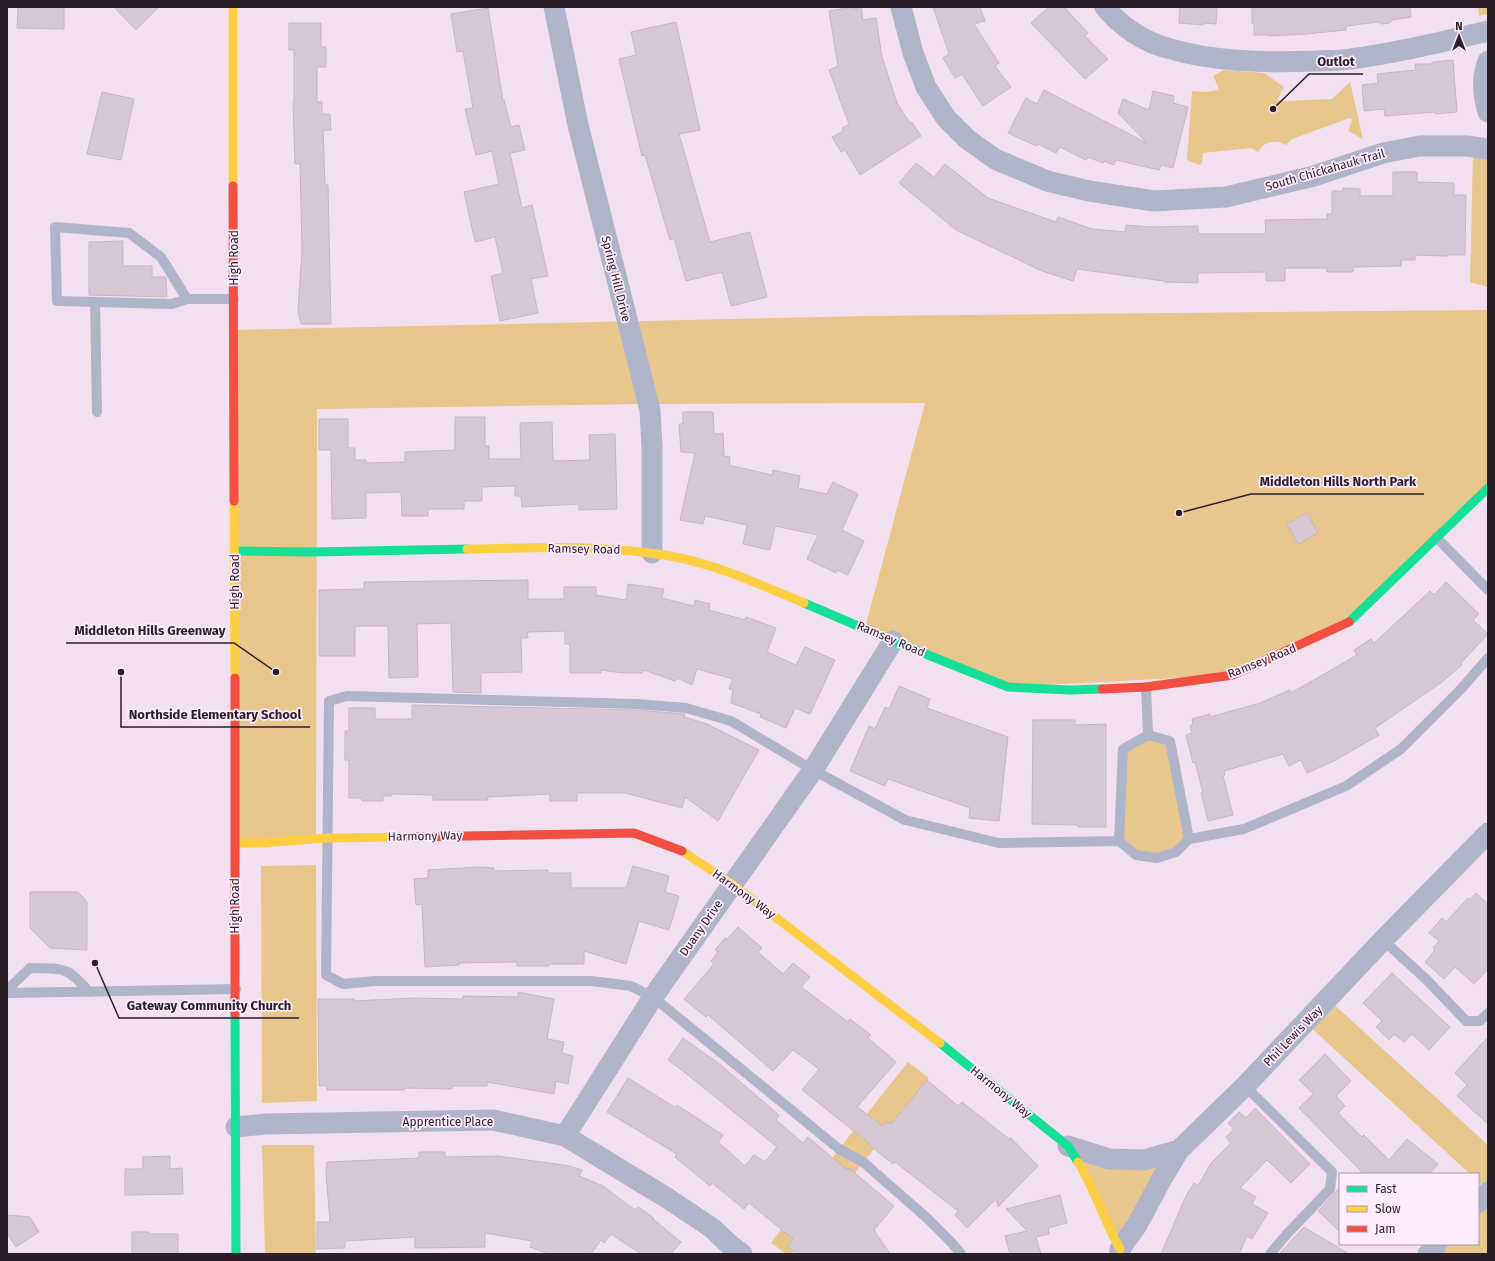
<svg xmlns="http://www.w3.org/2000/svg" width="1495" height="1261" font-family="'Fira Sans',sans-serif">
	<rect width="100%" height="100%" fill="#f2e0f0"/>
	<path fill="#e7c78b" d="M 1478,7 L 1488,7 L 1488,14 L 1479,16 Z
		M 1224,70 L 1264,73 L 1284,87 L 1277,100 L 1285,101 L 1332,99 L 1350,82 L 1363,139 L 1348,131 L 1352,120 L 1350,118 L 1292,139 L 1286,145 C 1275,139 1265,141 1258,152 L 1251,148 L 1203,153 L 1202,163 L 1199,165 L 1187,160 L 1192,91 L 1205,92 L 1218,90 L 1218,86 L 1213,76 Z
		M 1473,154 L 1488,157 L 1488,287 L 1470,282 Z
		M 1488,310 L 1488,488 L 1348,623 L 1233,675 L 1008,687 L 865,628 L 925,403 L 642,404 L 317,409 L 316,839 L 235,843 L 234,330 L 868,316 Z
		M 1148,735 L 1170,741 L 1189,839 L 1176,852 L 1136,855 L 1119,841 L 1123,749 Z
		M 316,865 L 317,1101 L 262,1103 L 261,866 Z
		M 1328,999 L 1488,1145 L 1488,1190 L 1478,1181 L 1478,1174 L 1470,1174 L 1306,1023 Z
		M 908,1062 L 929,1078 L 792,1254 L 786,1254 L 771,1243 L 839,1149 Z
		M 262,1145 L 314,1145 L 316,1254 L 265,1254 Z
		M 1068,1146 L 1109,1159 L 1179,1150 L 1120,1249 Z
		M 1488,1192 L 1488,1254 L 1428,1254 L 1437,1244 L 1478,1244 L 1478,1203 Z"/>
	<path fill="#d6c8d5" stroke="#c5b7c3" d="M 18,7 L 64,7 L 64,29 L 17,28 Z
		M 114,7 L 159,7 L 136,30 Z
		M 854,7 L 854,9 L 861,7 L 863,20 L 876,18 L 882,57 L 897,103 L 910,123 L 912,122 L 921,136 L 860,175 L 845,150 L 841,152 L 832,137 L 843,131 L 842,128 L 849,124 L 829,70 L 838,66 L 829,11 Z
		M 933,7 L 980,7 L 985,21 L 974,24 L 999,63 L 995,66 L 1011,87 L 983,106 L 962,74 L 955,78 L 943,58 L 949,54 Z
		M 1049,7 L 1064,7 L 1088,33 L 1085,36 L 1108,59 L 1085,79 L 1031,23 Z
		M 1180,7 L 1217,7 L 1216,24 L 1203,23 L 1203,25 L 1179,23 Z
		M 1252,7 L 1410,7 L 1411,17 L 1392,20 L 1390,23 L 1382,24 L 1378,22 L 1346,26 L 1346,30 L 1306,34 L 1269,36 L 1269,35 L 1254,35 L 1254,23 L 1252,23 Z
		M 488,8 L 503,101 L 504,100 L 511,127 L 519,125 L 525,150 L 510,153 L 522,208 L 532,205 L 548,276 L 531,279 L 538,313 L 500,321 L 491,276 L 503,273 L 495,237 L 475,242 L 464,192 L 499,184 L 492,151 L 476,155 L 465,109 L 473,108 L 463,51 L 457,52 L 451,14 Z
		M 676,22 L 700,130 L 679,134 L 710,242 L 750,232 L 767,297 L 731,306 L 722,272 L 686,281 L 674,238 L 670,240 L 645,155 L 642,156 L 619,59 L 636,55 L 631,32 Z
		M 289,23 L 321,23 L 321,47 L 326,47 L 326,67 L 317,67 L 317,102 L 322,102 L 322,114 L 330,114 L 331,130 L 323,130 L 325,185 L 328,185 L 331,324 L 301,324 L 298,310 L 302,250 L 300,164 L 295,164 L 293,103 L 294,102 L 294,50 L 289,50 Z
		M 1453,60 L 1457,112 L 1435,114 L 1435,112 L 1385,116 L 1384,109 L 1364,111 L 1362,85 L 1378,83 L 1377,74 L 1416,70 L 1415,64 L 1432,64 L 1433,62 Z
		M 1044,90 L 1147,143 L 1118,113 L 1123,99 L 1149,110 L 1153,91 L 1174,96 L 1173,103 L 1188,107 L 1173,168 L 1161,165 L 1159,170 L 1116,160 L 1114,165 L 1104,161 L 1103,163 L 1088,157 L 1086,160 L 1060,147 L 1056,153 L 1038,144 L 1036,146 L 1008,133 L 1026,98 L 1037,104 Z
		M 102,92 L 134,99 L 121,160 L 87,154 Z
		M 916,163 L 934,177 L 945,164 L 988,198 L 1056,222 L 1058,217 L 1092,229 L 1125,232 L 1126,225 L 1151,227 L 1198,226 L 1198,234 L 1266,234 L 1265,220 L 1327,219 L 1327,214 L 1332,214 L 1332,191 L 1343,191 L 1343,188 L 1360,189 L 1360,196 L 1393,196 L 1393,172 L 1417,172 L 1417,182 L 1454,183 L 1454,195 L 1466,195 L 1465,255 L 1447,255 L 1448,256 L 1415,255 L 1415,260 L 1401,260 L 1401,266 L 1353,267 L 1353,272 L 1327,272 L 1327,268 L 1285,268 L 1285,281 L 1266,281 L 1266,272 L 1198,273 L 1198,283 L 1164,282 L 1164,281 L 1077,269 L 1073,281 L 1042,271 L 956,230 L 899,183 Z
		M 123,241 L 123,266 L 152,266 L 152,277 L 165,277 L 166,278 L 167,297 L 89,295 L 89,242 Z
		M 683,412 L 713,412 L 714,434 L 723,433 L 724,456 L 730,457 L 729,465 L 772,475 L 773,470 L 800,476 L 798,488 L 827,494 L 833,482 L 858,494 L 842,530 L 864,541 L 848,575 L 837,570 L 836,573 L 807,559 L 818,535 L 775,526 L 770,550 L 743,544 L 747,525 L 705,516 L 703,524 L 680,520 L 695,453 L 681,452 L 679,424 L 683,424 Z
		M 455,417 L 485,417 L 485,446 L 489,446 L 489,459 L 521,459 L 520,423 L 552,422 L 553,461 L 590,460 L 589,435 L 615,434 L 617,509 L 579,510 L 579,504 L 522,507 L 521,496 L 515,496 L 515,486 L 482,487 L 482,501 L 464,501 L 464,509 L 428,509 L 428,516 L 402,516 L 401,492 L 366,493 L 366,518 L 332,519 L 331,450 L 319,450 L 319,419 L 348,419 L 348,448 L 355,448 L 355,460 L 366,460 L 366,463 L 405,462 L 405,452 L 455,450 Z
		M 1307,513 L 1318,533 L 1298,544 L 1287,524 Z
		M 528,580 L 528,599 L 564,599 L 564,587 L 596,587 L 596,595 L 626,600 L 628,584 L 664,589 L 662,598 L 694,606 L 695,600 L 710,604 L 709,610 L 745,620 L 746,617 L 776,628 L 767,652 L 796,665 L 805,647 L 835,660 L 810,714 L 795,708 L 786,728 L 760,717 L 761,714 L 731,703 L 733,690 L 729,689 L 733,679 L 697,669 L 692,685 L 677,678 L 675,681 L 644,670 L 642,673 L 623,673 L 601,670 L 601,673 L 570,673 L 570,644 L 565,644 L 565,631 L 527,632 L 528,638 L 521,638 L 522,672 L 481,673 L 481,693 L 453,692 L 451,623 L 417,624 L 418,677 L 389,678 L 388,626 L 355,626 L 355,656 L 319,656 L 319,590 L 364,589 L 364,582 Z
		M 1446,582 L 1479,614 L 1473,620 L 1488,634 L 1461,663 L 1462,665 L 1442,682 L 1375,728 L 1379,735 L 1334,761 L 1307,773 L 1301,760 L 1289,766 L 1283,754 L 1224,771 L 1225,775 L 1223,776 L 1233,815 L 1208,821 L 1201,793 L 1203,793 L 1195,762 L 1193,763 L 1186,735 L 1192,733 L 1190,726 L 1193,724 L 1192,719 L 1210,714 L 1210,717 L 1260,703 L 1290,690 L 1291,693 L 1357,655 L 1354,650 L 1371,639 L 1374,643 L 1430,591 L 1434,595 Z
		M 899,686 L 930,699 L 927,708 L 1008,737 L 999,821 L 969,818 L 970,808 L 888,779 L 885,786 L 850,771 L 869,726 L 875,729 L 885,707 L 889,709 Z
		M 412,705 L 636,710 L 685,714 L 684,717 L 707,724 L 759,750 L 718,821 L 685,797 L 682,808 L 625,793 L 577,793 L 577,801 L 550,801 L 550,794 L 487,797 L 488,800 L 433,800 L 433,795 L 391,794 L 391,796 L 383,796 L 383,801 L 362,801 L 362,798 L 349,798 L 349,760 L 345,760 L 345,731 L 349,731 L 349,708 L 375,708 L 375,719 L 412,719 Z
		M 1033,720 L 1075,720 L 1075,725 L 1106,724 L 1106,827 L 1078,827 L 1078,825 L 1032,824 Z
		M 633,866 L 669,876 L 665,892 L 679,896 L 669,930 L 639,921 L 626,964 L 584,951 L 584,964 L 549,964 L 549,966 L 517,966 L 517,962 L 459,963 L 459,965 L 425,967 L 422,904 L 416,905 L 414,879 L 428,878 L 428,870 L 479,867 L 494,868 L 494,871 L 548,870 L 548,873 L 571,873 L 571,888 L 626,888 Z
		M 30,892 L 78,892 L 87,902 L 87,950 L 50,948 L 30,928 Z
		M 1476,893 L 1488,904 L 1488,969 L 1474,984 L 1455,967 L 1444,979 L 1425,962 L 1435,950 L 1433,948 L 1439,941 L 1429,933 L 1442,918 L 1446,922 L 1468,898 L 1470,900 Z
		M 738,927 L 762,948 L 758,952 L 783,974 L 793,963 L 810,977 L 801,987 L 848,1022 L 850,1019 L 871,1035 L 868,1038 L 896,1062 L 857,1107 L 883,1126 L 887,1121 L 891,1124 L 927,1080 L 958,1106 L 962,1102 L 1009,1139 L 1011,1138 L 1038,1166 L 998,1207 L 996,1199 L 967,1228 L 955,1215 L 958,1211 L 895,1162 L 893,1164 L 868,1144 L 869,1143 L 802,1090 L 819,1069 L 793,1050 L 773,1071 L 708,1015 L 706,1017 L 684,999 L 714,964 L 711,961 L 718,952 L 715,950 L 725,938 L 727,939 Z
		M 1392,973 L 1450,1027 L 1429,1050 L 1412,1034 L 1404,1042 L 1394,1034 L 1389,1040 L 1376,1027 L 1382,1021 L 1363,1003 Z
		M 518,992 L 554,999 L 547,1039 L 564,1042 L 562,1053 L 573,1056 L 568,1084 L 556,1081 L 554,1094 L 487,1082 L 487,1086 L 452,1086 L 452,1089 L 404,1088 L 404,1090 L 327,1090 L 327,1086 L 319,1086 L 318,999 L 354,999 L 354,1001 L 413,998 L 463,999 L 463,996 L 518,997 Z
		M 1488,1037 L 1488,1124 L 1457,1096 L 1467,1085 L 1455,1073 Z
		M 683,1038 L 717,1062 L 779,1115 L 776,1120 L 803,1143 L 808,1137 L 847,1170 L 849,1168 L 894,1206 L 874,1230 L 890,1254 L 797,1254 L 787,1246 L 793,1239 L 749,1203 L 744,1209 L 712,1183 L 710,1186 L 675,1157 L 677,1154 L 607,1112 L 628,1078 L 676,1108 L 677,1105 L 723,1135 L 718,1142 L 745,1166 L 754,1155 L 765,1162 L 777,1147 L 688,1075 L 668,1060 Z
		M 1325,1054 L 1351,1081 L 1336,1096 L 1345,1106 L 1338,1113 L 1362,1137 L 1364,1135 L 1389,1160 L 1407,1139 L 1438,1164 L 1429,1174 L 1364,1174 L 1299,1108 L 1313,1094 L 1299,1080 Z
		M 1255,1108 L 1310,1164 L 1291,1183 L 1267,1160 L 1240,1188 L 1256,1197 L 1252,1204 L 1268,1213 L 1252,1239 L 1247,1236 L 1239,1254 L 1161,1254 L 1186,1196 L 1194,1183 L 1198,1186 L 1211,1163 L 1231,1143 L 1226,1137 L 1234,1129 L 1228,1123 L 1239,1112 L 1246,1118 Z
		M 419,1152 L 445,1152 L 445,1157 L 498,1156 L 570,1166 L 582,1170 L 579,1176 L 603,1186 L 635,1210 L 638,1207 L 654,1218 L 653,1219 L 681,1242 L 671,1254 L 641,1254 L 611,1234 L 604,1243 L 601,1240 L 591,1254 L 549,1254 L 530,1247 L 532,1241 L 485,1233 L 485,1247 L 415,1248 L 415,1237 L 345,1241 L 345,1248 L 317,1249 L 317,1222 L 330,1222 L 326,1173 L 327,1162 L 419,1158 Z
		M 170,1156 L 170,1169 L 182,1168 L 183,1194 L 125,1195 L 125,1169 L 143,1169 L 143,1157 Z
		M 1340,1187 L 1340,1232 L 1318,1211 Z
		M 1060,1195 L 1067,1223 L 1048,1228 L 1049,1234 L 1036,1237 L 1041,1254 L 1010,1254 L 1005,1236 L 1027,1231 L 1006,1209 Z
		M 7,1215 L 30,1217 L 39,1232 L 16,1247 L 7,1233 Z
		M 1304,1227 L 1349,1254 L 1279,1254 Z
		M 132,1232 L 149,1232 L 149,1234 L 178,1234 L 178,1254 L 132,1254 Z"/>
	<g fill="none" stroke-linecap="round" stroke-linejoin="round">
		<path stroke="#afb4ca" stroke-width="10" d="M 187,299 L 172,304 L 57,301 L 55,227 L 129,233 L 161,257 L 187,299 L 234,299
			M 95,302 L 97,412
			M 1436,537 L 1488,590
			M 1146,687 L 1148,735
			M 1119,841 L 1123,749 L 1148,735 L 1170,741 L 1189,839
			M 1383,940 L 1427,980 L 1466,1021 L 1480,1021 L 1488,1013
			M 7,990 L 30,968 C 63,969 66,965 89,992
			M 7,993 L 236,989
			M 1245,1086 L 1332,1172 L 1330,1189 L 1286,1235 L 1270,1254
			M 961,1254 L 951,1242 L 927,1218 L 863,1162 L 839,1149 L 653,997 L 631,986 L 592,981 L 375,981 L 343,984 L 326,975 L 329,701 L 347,696 L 636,704 L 686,708 L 731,721 L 813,770 L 905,820 L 999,843 L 1119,841 L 1136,855 L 1157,858 L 1176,852 L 1189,839 L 1244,829 L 1346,786 L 1401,749 L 1461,689 L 1488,658"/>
		<path stroke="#afb4ca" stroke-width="21" d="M 554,7 L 578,125 L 650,410 L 652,448 L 652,553
			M 901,7 L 913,53 L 926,87 L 946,118 L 967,139 L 995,159 L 1047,181 L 1089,191 L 1154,201 L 1226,197 L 1314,176 L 1383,153 L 1420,146 L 1466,146 L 1488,149
			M 1105,7 C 1120,26 1144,42 1167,48 C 1214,62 1266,63 1315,61 C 1327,60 1339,61 1351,59 C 1397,53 1443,42 1488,31
			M 1488,61 C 1482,77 1483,96 1488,112
			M 236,1127 L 266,1124 L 493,1120 L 565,1136 L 667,1198 L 712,1228 L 730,1245 L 742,1254
			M 565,1136 L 653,997 L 813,770 L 893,641
			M 1068,1146 L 1109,1159 L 1144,1160 L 1179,1150
			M 1478,1203 L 1488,1192
			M 1120,1254 L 1120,1249 L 1137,1225 L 1161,1180 L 1179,1150 L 1245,1086 L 1383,940 L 1488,833
			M 1428,1254 L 1437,1244"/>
		<path stroke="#16e098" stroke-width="9" d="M 235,551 L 313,552 L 467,549
			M 804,603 L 893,641 L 1008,687 L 1070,690 L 1102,689
			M 1349,622 L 1488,488
			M 235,1014 L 236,1254
			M 940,1043 L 1068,1146 L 1078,1162"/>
		<path stroke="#ffcf43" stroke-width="9" d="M 233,7 L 233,186
			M 234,501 L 235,678
			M 467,549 C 535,548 603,544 670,556 C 716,564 761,585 804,603
			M 235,843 L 261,843 L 327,838 L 408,837
			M 682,851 L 732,884 L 940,1043
			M 1078,1162 C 1095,1190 1104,1221 1120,1249"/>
		<path stroke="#f24e42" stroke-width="9" d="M 233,186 L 234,501
			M 235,678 L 235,1014
			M 1102,689 L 1146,687 L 1233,675 L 1349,622
			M 408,837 L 634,833 L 682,851"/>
	</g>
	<g text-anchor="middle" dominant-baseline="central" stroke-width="3.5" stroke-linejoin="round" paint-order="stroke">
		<g font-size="12" fill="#2a1e29" stroke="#feebfd">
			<text transform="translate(1325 170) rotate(-16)">South Chickahauk Trail</text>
			<text transform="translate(234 258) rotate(-90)">High Road</text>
			<text transform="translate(616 279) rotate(76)">Spring Hill Drive</text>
			<text transform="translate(584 549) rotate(1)">Ramsey Road</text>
			<text transform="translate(235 582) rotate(-90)">High Road</text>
			<text transform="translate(891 639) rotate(23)">Ramsey Road</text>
			<text transform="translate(1262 661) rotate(-22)">Ramsey Road</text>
			<text transform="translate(425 836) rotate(-1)">Harmony Way</text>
			<text transform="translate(744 894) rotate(36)">Harmony Way</text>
			<text transform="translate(235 906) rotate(-90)">High Road</text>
			<text transform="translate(701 928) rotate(-55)">Duany Drive</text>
			<text transform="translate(1293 1036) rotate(-46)">Phil Lewis Way</text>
			<text transform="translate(1001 1092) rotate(39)">Harmony Way</text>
			<text x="448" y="1122">Apprentice Place</text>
		</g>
	</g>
	<path fill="none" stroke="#2a1e29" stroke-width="1.5" d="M1273 109L1309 74H1363M1179 513L1251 494H1424M276 672L234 643H66M121 672L121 727H310M95 963L119 1018H299"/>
	<g fill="#2a1e29" stroke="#feebfd" stroke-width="1.5">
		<circle cx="1273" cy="109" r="4"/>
		<circle cx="1179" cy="513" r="4"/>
		<circle cx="276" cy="672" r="4"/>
		<circle cx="121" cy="672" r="4"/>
		<circle cx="95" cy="963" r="4"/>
	</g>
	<g font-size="13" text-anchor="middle" font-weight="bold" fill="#2a1e29" stroke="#feebfd" stroke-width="3.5" stroke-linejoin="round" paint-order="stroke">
		<text x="1336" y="66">Outlot</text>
		<text x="1338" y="486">Middleton Hills North Park</text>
		<text x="150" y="635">Middleton Hills Greenway</text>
		<text x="215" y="719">Northside Elementary School</text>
		<text x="209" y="1010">Gateway Community Church</text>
	</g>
	<rect width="1495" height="1261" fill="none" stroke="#2a1e29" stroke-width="16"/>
	<rect x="1339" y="1173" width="140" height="72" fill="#feebfd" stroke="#a999a8"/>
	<rect x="1347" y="1186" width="20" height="6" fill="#16e098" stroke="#a999a8"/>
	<text x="1375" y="1193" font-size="12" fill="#2a1e29">Fast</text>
	<rect x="1347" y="1206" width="20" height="6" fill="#ffcf43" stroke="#a999a8"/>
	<text x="1375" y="1213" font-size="12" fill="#2a1e29">Slow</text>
	<rect x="1347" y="1226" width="20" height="6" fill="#f24e42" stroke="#a999a8"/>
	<text x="1375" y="1233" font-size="12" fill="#2a1e29">Jam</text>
	<g transform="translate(1459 36)" stroke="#feebfd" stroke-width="3" paint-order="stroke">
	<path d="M0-3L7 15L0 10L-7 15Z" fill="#2a1e29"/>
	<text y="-6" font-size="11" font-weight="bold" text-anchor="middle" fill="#2a1e29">N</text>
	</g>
</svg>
